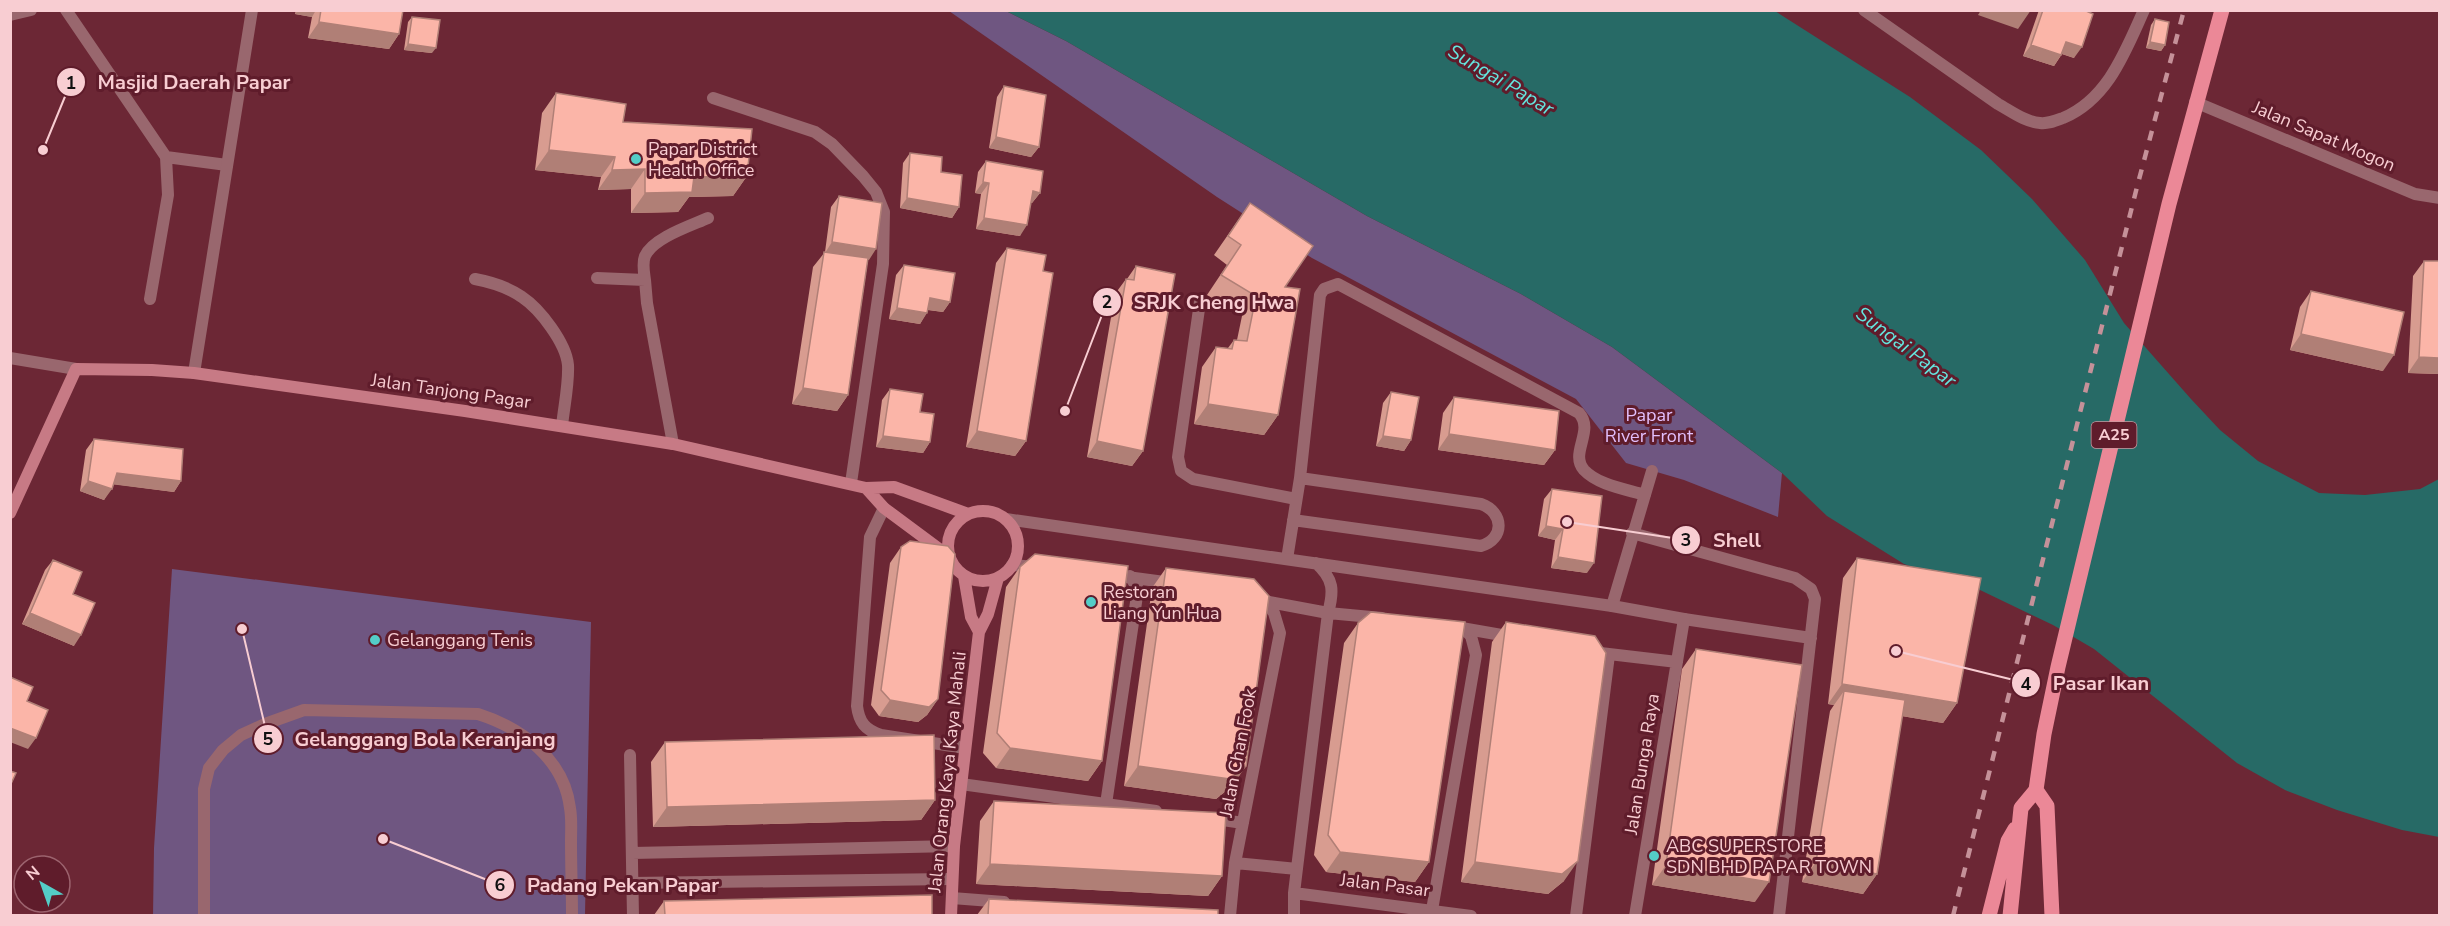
<svg xmlns="http://www.w3.org/2000/svg" width="2450" height="926" font-family="'Nunito Sans',sans-serif">
	<rect width="100%" height="100%" fill="#6c2735"/>
	<path fill="#6f5681" d="M 949,11 L 1006,11 L 1066,41 L 1367,216 L 1521,294 L 1612,347 L 1782,473 L 1778,517 L 1684,480 L 1626,463 L 1576,399 L 1312,258 L 1217,197 Z
		M 172,569 L 591,622 L 585,915 L 153,916 L 154,848 Z"/>
	<path fill="#276a66" d="M 1006,11 L 1775,11 L 1910,97 L 1981,150 L 2032,199 L 2085,260 L 2124,323 L 2191,399 L 2220,430 L 2258,461 L 2319,493 L 2365,495 L 2420,489 L 2439,479 L 2439,837 L 2402,830 L 2337,810 L 2285,790 L 2237,763 L 2094,649 L 2053,625 L 1980,590 L 1904,564 L 1827,516 L 1782,473 L 1612,347 L 1521,294 L 1367,216 L 1066,41 Z"/>
	<g fill="none" stroke-linecap="round" stroke-linejoin="round">
		<path stroke="#99676e" stroke-width="12" d="M 66,10 L 166,157 L 168,195 L 150,299
			M 10,15 L 31,10
			M 166,157 L 227,165
			M 597,278 L 645,280 L 647,303 L 673,444
			M 475,279 C 491,282 508,287 522,297 C 540,309 566,343 568,365 C 569,384 564,406 562,426
			M 645,280 C 644,273 642,263 645,256 C 653,238 690,226 708,218
			M 1200,302 L 1178,457 L 1181,471 L 1193,479 L 1296,499
			M 884,508 L 870,537 L 857,706 C 859,722 865,730 881,735 L 965,748
			M 1293,520 L 1481,546 C 1505,539 1504,512 1481,504 L 1300,478
			M 1632,533 L 1795,578 L 1811,589 L 1815,599 L 1779,916
			M 1287,559 L 1300,478 L 1320,295 L 1324,289 L 1338,284 L 1579,413 C 1595,431 1569,453 1584,470 C 1598,485 1625,489 1645,495
			M 1612,606 L 1652,471
			M 1684,619 L 1811,638
			M 630,755 L 633,916
			M 1106,804 L 1138,589 L 1130,576
			M 632,853 L 954,846
			M 632,883 L 952,879
			M 952,898 L 1004,902
			M 1431,916 L 1476,655 L 1471,636 L 1462,627"/>
		<path stroke="#99676e" stroke-width="12" d="M 204,916 L 204,789 L 209,768 L 223,750 L 241,735 L 265,724 L 304,710 L 478,714 C 522,728 564,759 570,808 C 572,819 571,830 571,841 C 571,866 572,891 572,916"/>
		<path stroke="#99676e" stroke-width="12" d="M 713,98 L 815,132 L 832,144 L 863,176 L 876,192 L 884,212 L 883,264 L 851,483
			M 10,358 L 76,369
			M 194,373 L 252,10
			M 1006,519 L 1612,606 L 1684,619 L 1635,916
			M 1012,565 L 1035,567
			M 1112,575 L 1172,583
			M 1254,599 L 1328,613 L 1382,618
			M 1450,626 L 1513,637
			M 1592,652 L 1677,662
			M 961,784 L 1156,811
			M 1209,818 L 1243,823
			M 1235,863 L 1297,869
			M 1294,893 L 1471,916
			M 1230,916 L 1235,863 L 1280,633 L 1274,613 L 1266,601
			M 1294,916 L 1294,893 L 1328,613 C 1334,591 1334,579 1316,563
			M 1576,916 L 1609,655"/>
		<path stroke="#99676e" stroke-width="12" d="M 1864,10 L 1998,104 C 2011,111 2025,122 2040,123 C 2048,124 2055,121 2063,118 C 2108,99 2125,52 2144,10
			M 2195,102 L 2415,194 L 2440,198"/>
		<path stroke="#c77a85" stroke-width="12" d="M 866,488 L 884,508 L 946,554
			M948 546a35 35 0 1 1 70 0a35 35 0 1 1-70 0Z
			M 10,513 L 76,369 L 152,370 L 194,373 L 465,411 L 673,444 L 866,488 L 894,487 L 968,514
			M 964,576 L 971,617 L 979,632
			M 951,916 L 954,846 L 979,632 L 988,614 L 998,578"/>
		<path stroke="#eb8897" stroke-width="15" d="M 2036,790 L 2047,806 L 2052,916
			M 1989,916 L 2008,841 L 2015,829
			M 2010,916 L 2021,808 L 2036,790 L 2044,734 L 2058,667 L 2169,204 L 2222,10"/>
		<path stroke="#c59199" stroke-width="4.5" stroke-dasharray="10 10" stroke-linecap="butt" d="M 1953,916 L 2137,187 L 2184,10"/>
	</g>
	<path fill="#d89c90" d="M 296,10 L 403,10 L 399,34 L 389,49 L 308,38 L 312,17 L 295,14 Z
		M 2039,10 L 2084,10 L 2074,58 L 2062,54 L 2054,66 L 2023,56 Z
		M 412,17 L 432,53 L 404,50 L 408,22 Z
		M 2155,19 L 2165,45 L 2161,51 L 2146,48 L 2151,25 Z
		M 1004,86 L 1039,147 L 1031,157 L 989,148 L 997,97 Z
		M 556,93 L 623,122 L 747,176 L 733,196 L 689,197 L 678,212 L 631,213 L 631,189 L 598,190 L 601,177 L 535,170 L 542,113 Z
		M 910,153 L 941,172 L 959,207 L 952,218 L 900,208 L 903,163 Z
		M 986,161 L 1040,193 L 1032,203 L 1031,203 L 1020,236 L 976,229 L 981,194 L 975,193 L 978,172 Z
		M 839,196 L 869,260 L 868,259 L 848,395 L 837,411 L 792,404 L 813,267 L 825,252 L 831,207 Z
		M 1250,203 L 1285,287 L 1278,415 L 1264,435 L 1194,424 L 1202,367 L 1216,347 L 1228,348 L 1234,340 L 1237,340 L 1242,316 L 1207,295 L 1227,265 L 1214,255 Z
		M 1007,248 L 1043,271 L 1026,441 L 1015,456 L 966,447 L 996,263 Z
		M 2424,261 L 2439,374 L 2408,373 L 2413,276 Z
		M 904,265 L 950,302 L 943,312 L 928,310 L 920,324 L 889,319 L 896,275 Z
		M 1136,266 L 1143,451 L 1132,466 L 1087,457 L 1115,294 L 1126,279 L 1127,279 Z
		M 2311,291 L 2383,371 L 2290,350 L 2300,307 Z
		M 890,389 L 920,412 L 930,442 L 923,453 L 876,447 L 882,400 Z
		M 1391,392 L 1411,440 L 1404,451 L 1376,446 L 1383,403 Z
		M 1454,397 L 1555,450 L 1544,465 L 1438,450 L 1443,413 Z
		M 94,439 L 181,481 L 174,492 L 113,484 L 104,500 L 80,491 L 86,450 Z
		M 1552,489 L 1587,573 L 1551,568 L 1555,540 L 1538,536 L 1544,499 Z
		M 901,547 L 938,699 L 927,715 L 918,722 L 879,716 L 871,705 L 890,563 Z
		M 1857,558 L 1957,703 L 1943,723 L 1902,716 L 1877,874 L 1863,894 L 1802,882 L 1830,711 L 1834,705 L 1828,704 L 1843,578 Z
		M 53,560 L 73,594 L 74,646 L 22,624 L 45,570 Z
		M 1020,567 L 1102,761 L 1088,781 L 996,768 L 983,753 L 1006,587 Z
		M 1166,568 L 1246,766 L 1232,786 L 1216,799 L 1124,786 L 1152,588 Z
		M 1506,622 L 1564,881 L 1548,894 L 1461,882 L 1492,642 Z
		M 1358,623 L 1429,862 L 1415,882 L 1326,872 L 1314,855 L 1344,643 Z
		M 1696,649 L 1755,902 L 1652,885 L 1682,669 Z
		M 665,742 L 935,800 L 921,820 L 653,827 L 651,762 Z
		M 994,801 L 1222,876 L 1208,896 L 976,884 L 980,821 Z
		M 989,899 L 1218,915 L 977,915 Z
		M 664,901 L 932,915 L 654,915 Z"/>
	<path fill="#b07f76" d="M 298,10 L 316,10 L 312,17 L 295,14 Z
		M 1981,10 L 2031,10 L 2018,29 L 1978,15 Z
		M 319,22 L 399,34 L 389,49 L 308,38 Z
		M 2066,42 L 2082,47 L 2074,58 L 2059,53 Z
		M 2150,42 L 2165,45 L 2161,51 L 2146,48 Z
		M 408,44 L 436,48 L 432,53 L 404,50 Z
		M 2031,45 L 2061,55 L 2054,66 L 2023,56 Z
		M 996,137 L 1039,147 L 1031,157 L 989,148 Z
		M 549,150 L 615,157 L 601,177 L 535,170 Z
		M 645,169 L 631,189 L 598,190 L 612,170 Z
		M 747,176 L 733,196 L 689,197 L 678,212 L 631,213 L 645,193 L 694,177 Z
		M 983,182 L 989,183 L 981,194 L 975,193 Z
		M 1033,191 L 1040,193 L 1032,203 L 1025,201 Z
		M 907,198 L 959,207 L 952,218 L 900,208 Z
		M 984,218 L 1027,225 L 1020,236 L 976,229 Z
		M 832,242 L 876,249 L 869,260 L 825,253 Z
		M 930,298 L 950,302 L 943,312 L 922,309 Z
		M 897,308 L 927,313 L 920,324 L 889,319 Z
		M 2301,334 L 2394,355 L 2383,371 L 2290,350 Z
		M 2419,357 L 2439,358 L 2439,374 L 2408,373 Z
		M 803,388 L 848,395 L 837,411 L 792,404 Z
		M 1208,404 L 1278,415 L 1264,435 L 1194,424 Z
		M 977,431 L 1026,441 L 1015,456 L 966,447 Z
		M 1449,434 L 1555,450 L 1544,465 L 1438,450 Z
		M 883,436 L 930,442 L 923,453 L 876,447 Z
		M 1383,436 L 1411,440 L 1404,451 L 1376,446 Z
		M 1097,441 L 1143,451 L 1132,466 L 1087,457 Z
		M 117,473 L 181,481 L 174,492 L 110,484 Z
		M 88,481 L 112,489 L 104,500 L 80,491 Z
		M 1546,526 L 1563,529 L 1555,540 L 1538,536 Z
		M 1558,557 L 1594,563 L 1587,573 L 1551,568 Z
		M 30,613 L 81,635 L 74,646 L 22,624 Z
		M 1842,684 L 1957,703 L 1943,723 L 1842,706 L 1844,691 L 1834,705 L 1828,704 Z
		M 938,699 L 927,715 L 918,722 L 879,716 L 890,700 Z
		M 10,728 L 36,738 L 28,749 L 10,742 Z
		M 1010,748 L 1102,761 L 1088,781 L 996,768 Z
		M 1138,766 L 1246,766 L 1232,786 L 1216,799 L 1124,786 Z
		M 935,800 L 921,820 L 653,827 L 667,807 Z
		M 1340,852 L 1429,862 L 1415,882 L 1326,872 Z
		M 1578,861 L 1564,881 L 1548,894 L 1461,882 L 1475,862 Z
		M 1816,862 L 1877,874 L 1863,894 L 1802,882 Z
		M 990,864 L 1222,876 L 1208,896 L 976,884 Z
		M 1666,865 L 1769,882 L 1755,902 L 1652,885 Z"/>
	<path fill="#fbb5a8" stroke="#b07f76" stroke-width="1.5" d="M 321,10 L 403,10 L 399,34 L 319,22 Z
		M 2043,10 L 2084,10 L 2093,14 L 2082,47 L 2066,42 L 2061,55 L 2031,45 Z
		M 412,17 L 440,20 L 436,48 L 408,44 Z
		M 2155,19 L 2169,22 L 2165,45 L 2150,42 Z
		M 1004,86 L 1046,95 L 1039,147 L 996,137 Z
		M 556,93 L 626,104 L 623,122 L 752,129 L 747,176 L 694,177 L 692,192 L 645,193 L 645,169 L 612,170 L 615,157 L 549,150 Z
		M 910,153 L 942,157 L 941,172 L 962,175 L 959,207 L 907,198 Z
		M 986,161 L 1043,171 L 1040,193 L 1033,191 L 1027,225 L 984,218 L 989,183 L 983,182 Z
		M 839,196 L 882,203 L 876,249 L 832,242 Z
		M 1250,203 L 1313,246 L 1285,287 L 1300,289 L 1278,415 L 1208,404 L 1216,347 L 1232,349 L 1234,340 L 1247,341 L 1256,296 L 1221,275 L 1241,245 L 1228,236 Z
		M 1007,248 L 1046,255 L 1043,271 L 1053,273 L 1026,441 L 977,431 Z
		M 824,252 L 868,258 L 848,395 L 803,388 Z
		M 2424,261 L 2439,261 L 2439,358 L 2419,357 Z
		M 904,265 L 955,273 L 950,302 L 930,298 L 927,313 L 897,308 Z
		M 1136,266 L 1175,274 L 1143,451 L 1097,441 L 1126,279 L 1134,280 Z
		M 2311,291 L 2404,312 L 2394,355 L 2301,334 Z
		M 890,389 L 923,394 L 920,412 L 934,414 L 930,442 L 883,436 Z
		M 1391,392 L 1419,397 L 1411,440 L 1383,436 Z
		M 1454,397 L 1559,411 L 1555,450 L 1449,434 Z
		M 94,439 L 183,449 L 181,481 L 117,473 L 112,489 L 88,481 Z
		M 1552,489 L 1602,496 L 1594,563 L 1558,557 L 1563,529 L 1546,526 Z
		M 910,541 L 948,546 L 955,554 L 938,699 L 929,707 L 890,700 L 881,690 L 901,547 Z
		M 1035,554 L 1128,566 L 1102,761 L 1010,748 L 997,733 L 1020,567 Z
		M 1857,558 L 1981,578 L 1957,703 L 1842,684 Z
		M 53,560 L 82,572 L 73,594 L 95,603 L 81,635 L 30,613 Z
		M 1166,568 L 1254,579 L 1269,596 L 1246,766 L 1230,779 L 1138,766 Z
		M 1371,612 L 1465,622 L 1429,862 L 1340,852 L 1328,835 L 1358,623 Z
		M 1506,622 L 1595,636 L 1606,653 L 1578,861 L 1562,874 L 1475,862 Z
		M 1696,649 L 1802,665 L 1769,882 L 1666,865 Z
		M 10,677 L 33,687 L 27,701 L 48,710 L 36,738 L 10,728 Z
		M 1844,691 L 1905,700 L 1877,874 L 1816,862 Z
		M 934,735 L 935,800 L 667,807 L 665,742 Z
		M 10,771 L 16,773 L 10,786 Z
		M 994,801 L 1226,813 L 1222,876 L 990,864 Z
		M 932,895 L 932,915 L 665,915 L 664,901 Z
		M 989,899 L 1218,910 L 1218,915 L 988,915 Z"/>
	<g fill="#54cdc7" stroke="#5f1c2b" stroke-width="2">
		<circle cx="636" cy="159" r="6"/>
		<circle cx="1091" cy="602" r="6"/>
		<circle cx="375" cy="640" r="6"/>
		<circle cx="1654" cy="856" r="6"/>
	</g>
	<g text-anchor="middle" dominant-baseline="central" stroke-width="6" stroke-linejoin="round" paint-order="stroke">
		<rect fill="#5f1c2b" stroke="#ca98a0" stroke-width="1.5" x="2091.5" y="422" width="45" height="26" rx="4.5"/>
		<g font-size="16" font-weight="bold" fill="#f8cdd2">
			<text x="2114" y="435">A25</text>
		</g>
		<g font-size="18" fill="#f8cdd2" stroke="#5f1c2b">
			<text transform="translate(2324 136) rotate(23)">Jalan Sapat Mogon</text>
			<text transform="translate(451 391) rotate(8)">Jalan Tanjong Pagar</text>
			<text transform="translate(1238 753) rotate(-79)">Jalan Chan Fook</text>
			<text transform="translate(1642 764) rotate(-81)">Jalan Bunga Raya</text>
			<text transform="translate(947 772) rotate(-84)">Jalan Orang Kaya Kaya Mahali</text>
			<text transform="translate(1385 885) rotate(7)">Jalan Pasar</text>
		</g>
		<g font-size="18" fill="#f8cdd2" stroke="#5f1c2b" text-anchor="start">
			<text x="648" y="149">Papar District<tspan x="648" dy="21">Health Office</tspan></text>
			<text x="1103" y="592">Restoran<tspan x="1103" dy="21">Liang Yun Hua</tspan></text>
			<text x="387" y="640">Gelanggang Tenis</text>
			<text x="1666" y="846">ABC SUPERSTORE<tspan x="1666" dy="21">SDN BHD PAPAR TOWN</tspan></text>
		</g>
		<g font-size="18" fill="#e2bffc" stroke="#5f1c2b">
			<text x="1649" y="415">Papar<tspan x="1649" dy="21">River Front</tspan></text>
		</g>
		<g font-size="20" font-style="italic" fill="#64e5de" stroke="#5f1c2b">
			<text transform="translate(1501 80) rotate(31)">Sungai Papar</text>
			<text transform="translate(1906 347) rotate(37)">Sungai Papar</text>
		</g>
	</g>
	<path fill="none" stroke="#f8cdd2" stroke-width="2" d="M43 150L71 82M1065 411L1107 302M1567 522L1686 540M1896 651L2026 683M242 629L268 739M383 839L500 885"/>
	<g fill="#f8cdd2" stroke="#5f1c2b" stroke-width="2">
		<circle cx="43" cy="150" r="6"/>
		<circle cx="1065" cy="411" r="6"/>
		<circle cx="1567" cy="522" r="6"/>
		<circle cx="1896" cy="651" r="6"/>
		<circle cx="242" cy="629" r="6"/>
		<circle cx="383" cy="839" r="6"/>
		<circle cx="71" cy="82" r="15"/>
		<circle cx="1107" cy="302" r="15"/>
		<circle cx="1686" cy="540" r="15"/>
		<circle cx="2026" cy="683" r="15"/>
		<circle cx="268" cy="739" r="15"/>
		<circle cx="500" cy="885" r="15"/>
	</g>
	<g font-size="18" text-anchor="middle" font-weight="bold" fill="#111">
		<text x="71" y="89">1</text>
		<text x="1107" y="308">2</text>
		<text x="1686" y="546">3</text>
		<text x="2026" y="690">4</text>
		<text x="268" y="745">5</text>
		<text x="500" y="891">6</text>
	</g>
	<g font-size="20" text-anchor="middle" font-weight="bold" fill="#f8cdd2" stroke="#5f1c2b" stroke-width="6" stroke-linejoin="round" paint-order="stroke">
		<text x="194" y="89">Masjid Daerah Papar</text>
		<text x="1214" y="309">SRJK Cheng Hwa</text>
		<text x="1737" y="547">Shell</text>
		<text x="2101" y="690">Pasar Ikan</text>
		<text x="425" y="746">Gelanggang Bola Keranjang</text>
		<text x="623" y="892">Padang Pekan Papar</text>
	</g>
	<rect width="2450" height="926" fill="none" stroke="#f8cdd2" stroke-width="24"/>
	<g transform="translate(42 884) rotate(320)"><circle r="28" fill="#5f1c2b" stroke="#9c636e" stroke-width="1.5"/>
	<path d="M0-4.5L10 22L0 15L-10 22Z" fill="#54cdc7"/>
	<text y="-9" font-size="16" font-weight="bold" text-anchor="middle" fill="#f8cdd2">N</text>
	</g>
</svg>
